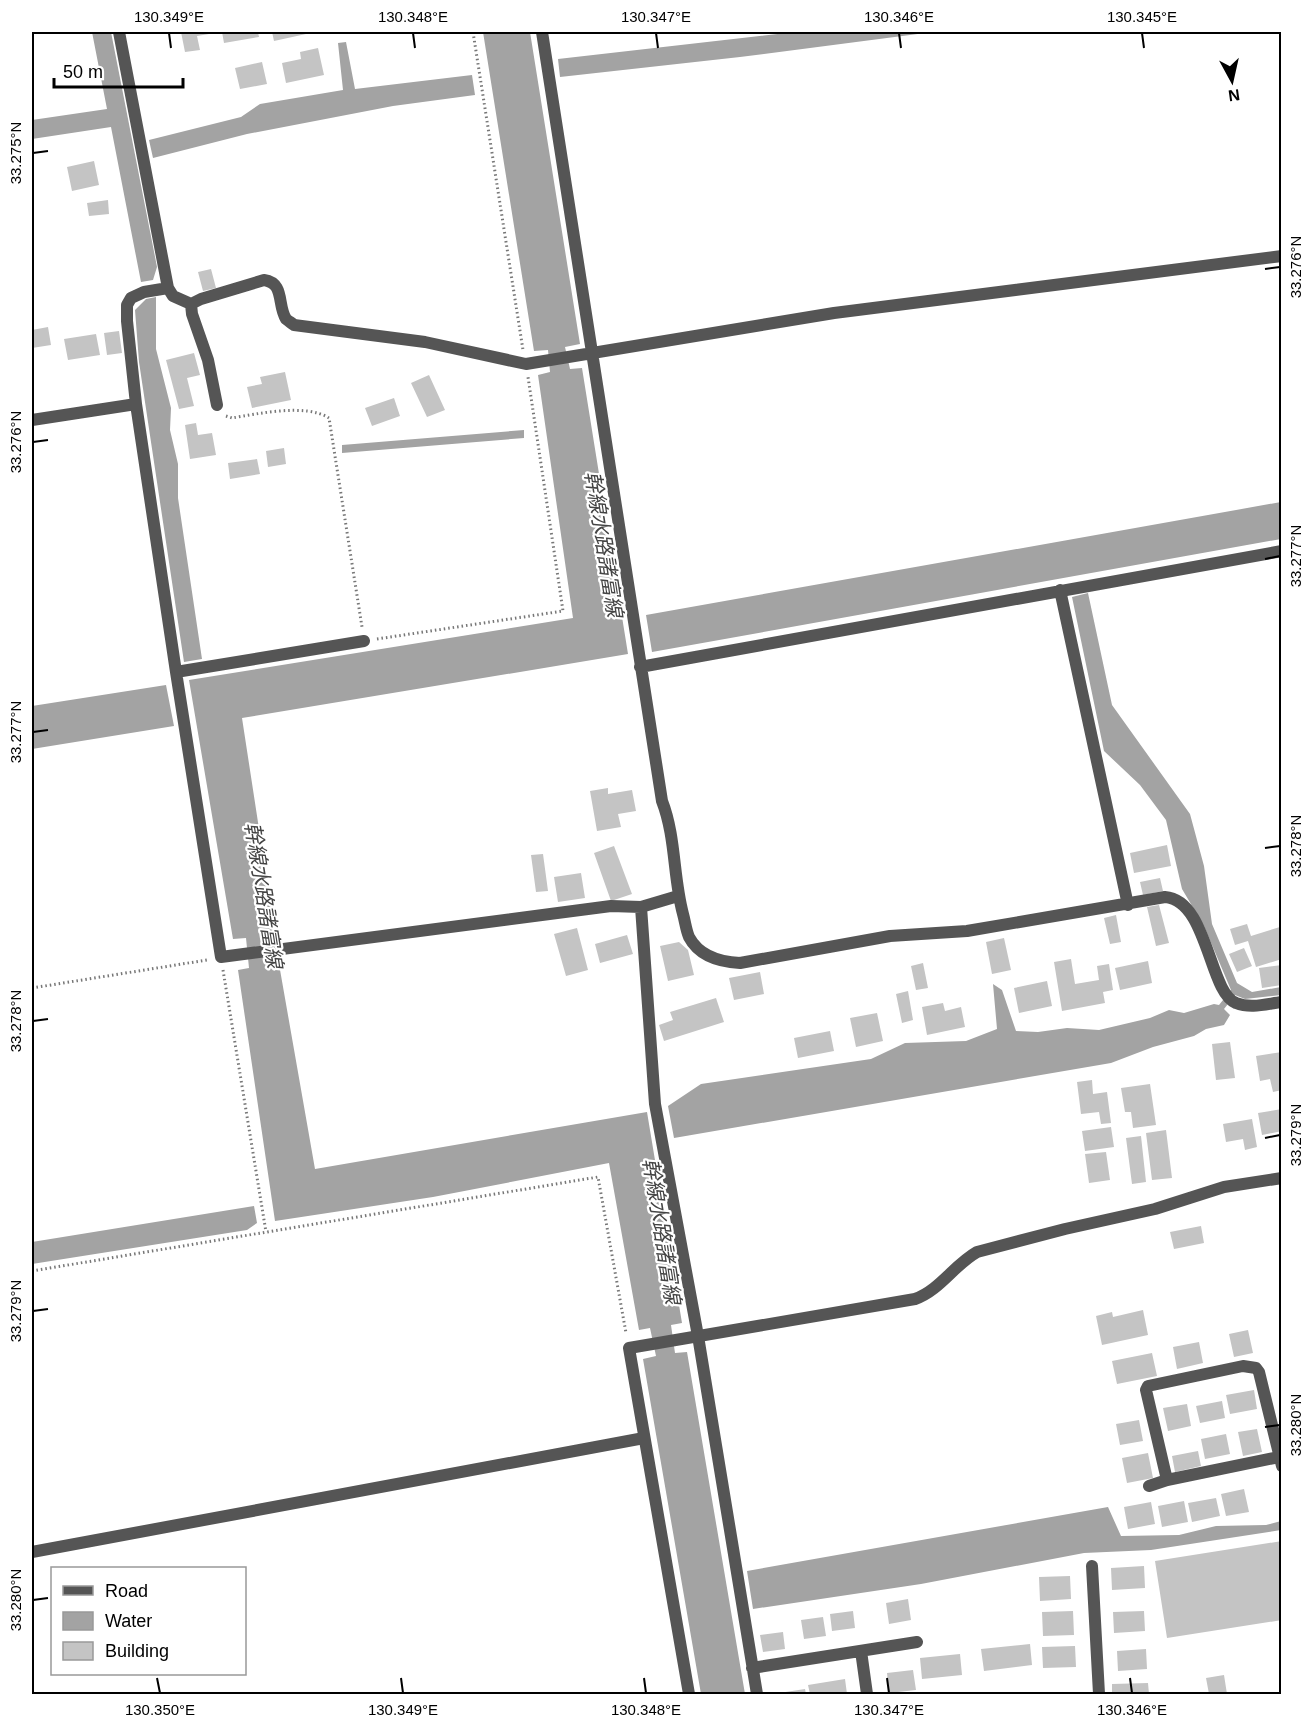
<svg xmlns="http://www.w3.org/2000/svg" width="1313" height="1726" font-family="Helvetica,'Noto Sans JP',sans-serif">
	<rect width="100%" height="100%" fill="#fff"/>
	<path fill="#a3a3a3" d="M 92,32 L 111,32 L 157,267 L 153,280 L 141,282 L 111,127 L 32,139 L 32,120 L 107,109 Z
		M 483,32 L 530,32 L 580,344 L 565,347 L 570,369 L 582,368 L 628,654 L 242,718 L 275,933 L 264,935 L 268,965 L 279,964 L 315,1169 L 647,1112 L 682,1323 L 671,1325 L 675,1353 L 687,1352 L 745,1694 L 701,1694 L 643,1359 L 656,1356 L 650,1328 L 639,1330 L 609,1163 L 433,1197 L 275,1221 L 238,970 L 249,968 L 246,938 L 233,939 L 189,680 L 573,618 L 538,375 L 550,372 L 548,350 L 534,351 Z
		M 795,32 L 933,32 L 740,57 L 560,77 L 558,59 Z
		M 346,42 L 355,89 L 472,75 L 475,95 L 393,106 L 247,134 L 153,158 L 149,140 L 241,117 L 260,104 L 343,90 L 338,43 Z
		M 156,297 L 156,349 L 171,408 L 170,430 L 178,464 L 178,498 L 202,659 L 184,662 L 139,362 L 135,310 L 146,299 Z
		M 524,430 L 524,438 L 342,453 L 342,445 Z
		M 1281,502 L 1281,539 L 652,652 L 646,615 Z
		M 1088,593 L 1112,705 L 1190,814 L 1204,866 L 1212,924 L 1237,983 L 1252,992 L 1281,987 L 1281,995 L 1245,999 L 1235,995 L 1224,1009 L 1230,1015 L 1224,1025 L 1206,1029 L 1194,1036 L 1153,1047 L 1111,1063 L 674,1138 L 668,1106 L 701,1084 L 871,1059 L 905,1043 L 966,1041 L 997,1029 L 993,984 L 1002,990 L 1016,1031 L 1038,1032 L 1067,1028 L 1099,1030 L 1150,1018 L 1169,1010 L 1184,1013 L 1214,1004 L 1219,1005 L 1231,990 L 1204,926 L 1182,889 L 1166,820 L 1140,785 L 1104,751 L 1072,597 Z
		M 166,685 L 174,726 L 32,749 L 32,706 Z
		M 254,1206 L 257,1223 L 247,1230 L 32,1264 L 32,1242 Z
		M 1108,1507 L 1121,1536 L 1179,1535 L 1216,1526 L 1266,1525 L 1281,1521 L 1281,1530 L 1151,1550 L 1084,1553 L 921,1584 L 753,1609 L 747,1571 Z"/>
	<path fill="#c4c4c4" d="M 181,32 L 215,32 L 215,33 L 197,36 L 200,50 L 185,52 Z
		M 222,32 L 258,32 L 259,37 L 224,43 Z
		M 272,32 L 306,32 L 306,34 L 274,41 Z
		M 318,48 L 324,75 L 286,83 L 282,63 L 301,59 L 300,52 Z
		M 262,62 L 267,84 L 240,89 L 235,68 Z
		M 94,161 L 99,185 L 72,191 L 67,167 Z
		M 108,200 L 109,214 L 89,216 L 87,203 Z
		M 211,269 L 216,288 L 203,291 L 198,272 Z
		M 48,327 L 51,345 L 32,348 L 32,330 Z
		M 119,331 L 122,353 L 107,355 L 104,333 Z
		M 96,334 L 100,355 L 68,360 L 64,339 Z
		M 194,353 L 200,375 L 187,378 L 194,406 L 179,409 L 166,360 Z
		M 285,372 L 291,400 L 252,408 L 247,387 L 262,384 L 260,377 Z
		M 429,375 L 445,410 L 427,417 L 411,383 Z
		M 394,398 L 400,416 L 372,426 L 365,408 Z
		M 196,423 L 198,435 L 212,433 L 216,455 L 190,459 L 185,425 Z
		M 284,448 L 286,464 L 268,467 L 266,451 Z
		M 257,459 L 260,474 L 230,479 L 228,463 Z
		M 608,788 L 608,794 L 632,790 L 636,811 L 618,814 L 621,827 L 597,831 L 590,791 Z
		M 1167,845 L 1171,866 L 1134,873 L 1130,853 Z
		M 614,846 L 632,894 L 611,901 L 594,853 Z
		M 543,854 L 548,891 L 536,892 L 531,855 Z
		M 581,873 L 585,898 L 558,902 L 554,877 Z
		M 1160,878 L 1163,891 L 1143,895 L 1140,882 Z
		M 1159,905 L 1169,943 L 1156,946 L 1147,907 Z
		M 1116,915 L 1121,942 L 1110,944 L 1104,918 Z
		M 1247,924 L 1251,936 L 1280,927 L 1282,959 L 1256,967 L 1248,941 L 1235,945 L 1230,929 Z
		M 577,928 L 588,970 L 566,976 L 554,934 Z
		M 627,935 L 633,954 L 600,963 L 595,944 Z
		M 1004,938 L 1011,970 L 992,974 L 986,942 Z
		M 679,942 L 688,950 L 694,975 L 668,981 L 660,946 Z
		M 1244,948 L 1252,966 L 1237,972 L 1229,954 Z
		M 1071,959 L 1075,984 L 1099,980 L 1097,966 L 1109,964 L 1113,990 L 1103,992 L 1105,1003 L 1062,1011 L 1054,962 Z
		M 1148,961 L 1152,983 L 1120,990 L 1115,968 Z
		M 923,963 L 928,988 L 916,990 L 911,966 Z
		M 1282,965 L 1282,985 L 1262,988 L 1259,968 Z
		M 760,972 L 764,994 L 734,1000 L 729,978 Z
		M 1047,981 L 1052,1006 L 1019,1013 L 1014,988 Z
		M 908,991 L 913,1020 L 902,1023 L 896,994 Z
		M 716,998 L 724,1022 L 664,1041 L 659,1025 L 673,1020 L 670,1012 Z
		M 943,1003 L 945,1011 L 961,1007 L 965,1027 L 927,1035 L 922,1007 Z
		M 877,1013 L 883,1041 L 856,1047 L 850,1018 Z
		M 830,1031 L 834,1051 L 798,1058 L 794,1038 Z
		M 1230,1042 L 1235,1078 L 1216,1080 L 1212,1044 Z
		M 1282,1052 L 1282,1090 L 1273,1092 L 1270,1079 L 1260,1081 L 1256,1056 Z
		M 1092,1080 L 1093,1094 L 1107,1092 L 1111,1123 L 1101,1124 L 1099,1112 L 1081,1114 L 1077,1082 Z
		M 1150,1084 L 1156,1125 L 1133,1128 L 1131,1112 L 1125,1112 L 1121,1088 Z
		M 1282,1109 L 1282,1131 L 1262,1135 L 1258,1113 Z
		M 1252,1119 L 1257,1147 L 1245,1150 L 1243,1139 L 1226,1142 L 1223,1124 Z
		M 1111,1127 L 1114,1147 L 1085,1151 L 1082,1131 Z
		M 1166,1130 L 1172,1178 L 1152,1180 L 1146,1133 Z
		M 1141,1136 L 1146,1182 L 1132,1184 L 1126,1138 Z
		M 1106,1152 L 1110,1180 L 1089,1183 L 1085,1154 Z
		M 1201,1226 L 1204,1243 L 1174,1249 L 1170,1232 Z
		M 1143,1310 L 1148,1335 L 1102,1345 L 1096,1316 L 1112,1312 L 1113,1317 Z
		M 1248,1330 L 1253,1353 L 1234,1357 L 1229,1334 Z
		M 1199,1342 L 1203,1363 L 1177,1369 L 1173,1347 Z
		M 1152,1353 L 1157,1376 L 1117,1384 L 1112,1361 Z
		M 1254,1390 L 1257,1409 L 1230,1414 L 1226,1395 Z
		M 1222,1401 L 1225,1418 L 1200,1423 L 1196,1406 Z
		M 1187,1404 L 1191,1426 L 1168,1431 L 1163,1408 Z
		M 1139,1420 L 1143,1441 L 1120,1445 L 1116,1424 Z
		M 1257,1429 L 1262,1452 L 1243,1456 L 1238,1432 Z
		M 1226,1434 L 1230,1454 L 1205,1459 L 1201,1439 Z
		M 1198,1451 L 1201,1466 L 1175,1472 L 1172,1456 Z
		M 1148,1453 L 1153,1478 L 1127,1483 L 1122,1458 Z
		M 1244,1489 L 1249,1512 L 1226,1516 L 1221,1494 Z
		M 1216,1498 L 1220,1516 L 1192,1522 L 1188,1503 Z
		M 1184,1501 L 1188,1522 L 1162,1527 L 1158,1506 Z
		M 1151,1502 L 1155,1524 L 1128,1529 L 1124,1507 Z
		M 1282,1541 L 1282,1620 L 1167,1638 L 1155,1561 Z
		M 1144,1566 L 1145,1588 L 1112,1590 L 1111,1568 Z
		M 1070,1576 L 1071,1599 L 1040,1601 L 1039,1577 Z
		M 908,1599 L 911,1620 L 889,1624 L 886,1603 Z
		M 853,1611 L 855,1628 L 832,1631 L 830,1614 Z
		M 1073,1611 L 1074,1635 L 1043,1636 L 1042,1612 Z
		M 1144,1611 L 1145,1631 L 1114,1633 L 1113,1612 Z
		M 823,1617 L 826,1636 L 804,1639 L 801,1620 Z
		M 783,1632 L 785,1649 L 763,1652 L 760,1635 Z
		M 1030,1644 L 1032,1665 L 984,1671 L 981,1649 Z
		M 1075,1646 L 1076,1667 L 1043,1668 L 1042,1647 Z
		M 1146,1649 L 1147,1669 L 1118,1671 L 1117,1651 Z
		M 960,1654 L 962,1675 L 922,1679 L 920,1658 Z
		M 913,1670 L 916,1690 L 889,1693 L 887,1673 Z
		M 1224,1675 L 1227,1694 L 1209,1694 L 1206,1678 Z
		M 845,1679 L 847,1694 L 810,1694 L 808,1685 Z
		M 1148,1683 L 1149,1694 L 1112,1694 L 1112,1684 Z
		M 805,1689 L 806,1694 L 779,1694 L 779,1693 Z"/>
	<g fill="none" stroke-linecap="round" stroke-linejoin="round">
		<path stroke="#777" stroke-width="3" stroke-dasharray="1.5 3" stroke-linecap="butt" d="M 473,32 L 523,350
			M 226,416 L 232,418 C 257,414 306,403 329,418 L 362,627
			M 377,639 L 563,611 L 528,377
			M 223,970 L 266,1232
			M 32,988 L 207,960
			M 32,1271 L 598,1177 L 626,1333"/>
		<path stroke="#555" stroke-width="12" d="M 119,32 L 168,288
			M 542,32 L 662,801 C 676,837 673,877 683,914 C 685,921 686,930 689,937 C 699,956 720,962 740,963 L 890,936 L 967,931 L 1165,897 C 1208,900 1209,993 1236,1003 C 1251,1009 1266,1004 1282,1002
			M 191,304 L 192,314 L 208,360 L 217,405
			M 32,420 L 136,404
			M 1060,590 L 1128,905
			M 640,667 L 1282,551
			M 176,672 L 364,641
			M 678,896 L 641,907 L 655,1104 L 698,1336 L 757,1694
			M 641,907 L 611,906 L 221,957 L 176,672 L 136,404 L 127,321 L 127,305 L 131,298 L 144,292 L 168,288 L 173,296 L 191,304 L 201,299 L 264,280 C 285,283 277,305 286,319 C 287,320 293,324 294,325 L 425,342 L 526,364 L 834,313 L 1282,256
			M 1167,1480 L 1146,1390 L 1148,1386 L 1243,1366 L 1256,1368 L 1259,1372 L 1282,1466
			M 1149,1486 L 1167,1480 L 1279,1457
			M 32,1552 L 644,1438
			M 1092,1566 L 1099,1694
			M 861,1651 L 867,1694
			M 752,1668 L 917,1642
			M 689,1694 L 629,1348 L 915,1299 C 940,1290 954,1265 977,1252 L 1065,1229 L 1155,1209 L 1224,1187 L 1282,1178"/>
	</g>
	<path fill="none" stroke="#000" stroke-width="2" d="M 169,33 L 171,48M 413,33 L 415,48M 656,33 L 658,48M 899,33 L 901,48M 1142,33 L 1144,48M 33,153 L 48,151M 1265,269 L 1280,267M 33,442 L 48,440M 1265,559 L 1280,556M 33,732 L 48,730M 1265,848 L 1280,846M 33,1021 L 48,1019M 1265,1138 L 1280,1135M 33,1311 L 48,1309M 1265,1427 L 1280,1425M 33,1600 L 48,1598M 157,1678 L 160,1693M 401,1678 L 403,1693M 644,1678 L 646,1693M 887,1678 L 889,1693M 1130,1678 L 1132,1693"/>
	<g text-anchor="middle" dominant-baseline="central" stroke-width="4.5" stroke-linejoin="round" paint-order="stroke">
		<g font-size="21" font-style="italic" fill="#444" stroke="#fff">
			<text transform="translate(604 544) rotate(81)">幹線水路諸富線</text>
			<text transform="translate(264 895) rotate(81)">幹線水路諸富線</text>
			<text transform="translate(662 1231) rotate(81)">幹線水路諸富線</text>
		</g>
	</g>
	<rect width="1313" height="1726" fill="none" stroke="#ffffff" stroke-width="66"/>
	<rect x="51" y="1567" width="195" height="108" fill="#ffffff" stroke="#999999" stroke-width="1.5"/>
	<rect x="63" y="1586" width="30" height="9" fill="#555555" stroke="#999999" stroke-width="1.5"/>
	<text x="105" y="1597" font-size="18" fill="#000000">Road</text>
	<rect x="63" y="1612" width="30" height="18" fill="#a3a3a3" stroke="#999999" stroke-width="1.5"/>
	<text x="105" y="1627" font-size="18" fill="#000000">Water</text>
	<rect x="63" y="1642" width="30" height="18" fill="#c4c4c4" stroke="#999999" stroke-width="1.5"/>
	<text x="105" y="1657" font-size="18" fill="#000000">Building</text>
	<g transform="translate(1232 81) rotate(172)" stroke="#ffffff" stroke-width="4.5" paint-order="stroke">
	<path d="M0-4.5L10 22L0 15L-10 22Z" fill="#000000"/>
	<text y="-9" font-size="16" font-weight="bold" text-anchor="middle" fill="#000000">N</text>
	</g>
	<path d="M54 78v9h129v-9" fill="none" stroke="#000000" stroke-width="3"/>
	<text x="63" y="78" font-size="18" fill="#000000" stroke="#ffffff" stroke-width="4.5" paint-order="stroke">50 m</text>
	<rect x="33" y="33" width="1247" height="1660" fill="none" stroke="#000" stroke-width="2"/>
	<g font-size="15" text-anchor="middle" fill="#000">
		<text x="169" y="22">130.349°E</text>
		<text x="413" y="22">130.348°E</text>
		<text x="656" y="22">130.347°E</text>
		<text x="899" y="22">130.346°E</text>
		<text x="1142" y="22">130.345°E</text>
		<text transform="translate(16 153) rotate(-90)" y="5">33.275°N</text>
		<text transform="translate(1296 267) rotate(-90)" y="5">33.276°N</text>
		<text transform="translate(16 442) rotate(-90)" y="5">33.276°N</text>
		<text transform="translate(1296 556) rotate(-90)" y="5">33.277°N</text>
		<text transform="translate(16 732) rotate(-90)" y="5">33.277°N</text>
		<text transform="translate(1296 846) rotate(-90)" y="5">33.278°N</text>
		<text transform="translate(16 1021) rotate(-90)" y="5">33.278°N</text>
		<text transform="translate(1296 1135) rotate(-90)" y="5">33.279°N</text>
		<text transform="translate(16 1311) rotate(-90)" y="5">33.279°N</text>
		<text transform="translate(1296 1425) rotate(-90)" y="5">33.280°N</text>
		<text transform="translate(16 1600) rotate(-90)" y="5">33.280°N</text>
		<text x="160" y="1715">130.350°E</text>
		<text x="403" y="1715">130.349°E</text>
		<text x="646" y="1715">130.348°E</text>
		<text x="889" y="1715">130.347°E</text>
		<text x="1132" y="1715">130.346°E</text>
	</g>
</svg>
